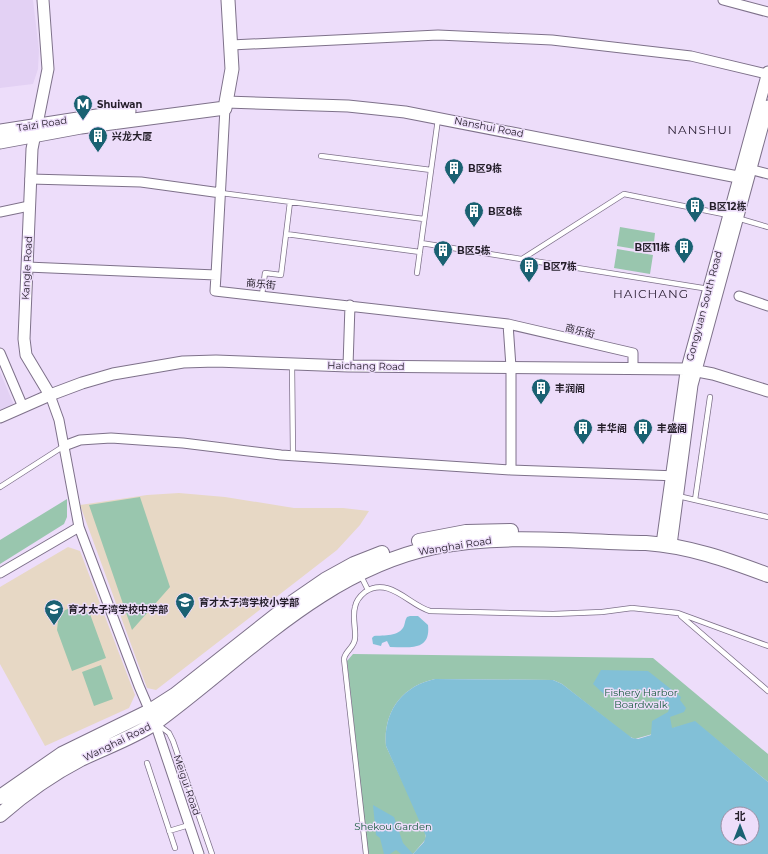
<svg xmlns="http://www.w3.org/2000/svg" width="768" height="854" font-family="Montserrat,'Noto Sans SC',sans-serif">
	<rect width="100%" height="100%" fill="#edddfa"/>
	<path fill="#e3d1f4" d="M 0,0 L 33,0 L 39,50 L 38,69 L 33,84 L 0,88 Z
		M 0,372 L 14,405 L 0,411 Z"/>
	<path fill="#e7d8c5" d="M 179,493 L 225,497 L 294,508 L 343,508 L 369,511 L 360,525 L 337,550 L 156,690 L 147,688 L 80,505 L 147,495 Z
		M 68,547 L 80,551 L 135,695 L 129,708 L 45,746 L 0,664 L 0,587 Z"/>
	<path fill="#99c6ae" d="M 620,227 L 655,233 L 653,252 L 617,246 Z
		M 617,249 L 653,255 L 650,274 L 614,268 Z
		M 140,497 L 170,587 L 132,630 L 89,505 Z
		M 67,499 L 67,517 L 64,524 L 0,564 L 0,540 Z
		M 73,607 L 80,608 L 90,614 L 106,658 L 72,671 L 57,630 L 58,621 L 65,610 Z
		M 353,654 L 653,658 L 768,754 L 768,782 L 695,722 L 635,739 L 628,736 L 562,684 L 553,680 L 435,679 C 402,686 383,712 386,746 L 425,830 L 426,839 L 413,854 L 368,854 L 347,661 Z
		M 101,665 L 113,699 L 94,706 L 82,672 Z"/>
	<path fill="#82c0d7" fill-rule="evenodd" d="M 410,616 L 418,616 L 428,625 C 431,652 408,647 390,647 L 387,641 L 382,643 L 381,646 L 373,644 L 372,638 L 374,636 C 384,635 399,637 404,626 C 405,623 405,620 407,617 Z
		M 601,670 L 648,671 L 681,697 L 680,700 L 686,708 L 684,712 L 670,717 L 672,728 L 695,721 L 768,782 L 768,854 L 401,854 L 396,850 L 390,854 L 384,854 L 380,838 L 376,835 L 373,805 L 394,817 L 403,843 L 413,854 L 424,842 L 426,836 L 386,746 C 383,712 402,686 435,679 L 553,680 L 562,684 L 632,738 L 638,739 L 651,735 L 652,721 L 668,712 L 670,706 L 638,689 L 605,695 L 593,684 ZM 728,814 L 752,814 L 752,838 L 728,838 Z"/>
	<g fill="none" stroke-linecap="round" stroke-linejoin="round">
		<defs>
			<path id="service" d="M 321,156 L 431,170
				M 221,193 L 424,219
				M 737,218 L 768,227
				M 286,234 L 420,252
				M 421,243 L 709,289
				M 522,259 L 624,194 L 728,215
				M 417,273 L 438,119
				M 262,295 L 265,273 L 281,275 L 290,202
				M 292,364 L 293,456
				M 0,487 L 64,446
				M 678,496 L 768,517
				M 695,500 L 710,397
				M 361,576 L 368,590
				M 681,616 L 768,691
				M 157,724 L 169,733 L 173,741 L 212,854
				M 147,763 L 175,848
				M 169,831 L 189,825
				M 366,854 L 344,659 C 345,651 355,647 355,638 C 356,628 352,617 355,607 C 356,601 360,596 365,592 C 389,576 409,605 430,611 L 553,614 L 602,612 L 632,608 L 678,613 L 768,646"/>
			<path id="minor" d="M 723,0 L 768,12
				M 231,45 L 438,35 L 552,40 L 691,56 L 767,74
				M 745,168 L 768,174
				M 30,179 L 141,182 L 221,193
				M 0,212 L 29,206
				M 27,267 L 216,275 L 215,291 L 508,324 L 633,353 L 633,368
				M 216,275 L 225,108
				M 739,296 L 768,306
				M 508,324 L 511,367 L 511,470
				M 0,353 L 23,407
				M 348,366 L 350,305
				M 50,395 L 59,420 L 79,527 L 139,686 L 155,723 L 199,854
				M 64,446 L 80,440 L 111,438 L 183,443 L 281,455 L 511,470 L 678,476
				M 0,573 L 79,527"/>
			<path id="tertiary" d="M 43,0 L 48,69 L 32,149 L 24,339 L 26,355 L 50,395
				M 226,102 L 348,106 L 405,112 L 748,179
				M 0,417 L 50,395 L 82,383 L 113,374 L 183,362 L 216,361 L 348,366 L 687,369 L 713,374 L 768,391
				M 662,544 L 686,372 L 768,72
				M 671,545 L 692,385 L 768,106"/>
			<path id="secondary" d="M 0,131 L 129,111
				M 0,142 L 81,127 L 225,108 L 232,69 L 228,0"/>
			<path id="primary" d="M 419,541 L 466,532 L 511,531
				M 0,797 L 62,754 L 150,711 L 175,695 L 293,602 L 325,580 L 354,564 L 382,553
				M 0,815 C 24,794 52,774 81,759 C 106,747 132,738 155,723 C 244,658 323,570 435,547 C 503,533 576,542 646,543 C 689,546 728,560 768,575"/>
		</defs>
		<use href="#service" stroke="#7e718a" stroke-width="6"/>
		<use href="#minor" stroke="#7e718a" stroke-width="11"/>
		<use href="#tertiary" stroke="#7e718a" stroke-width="13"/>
		<use href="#secondary" stroke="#7e718a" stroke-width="15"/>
		<use href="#primary" stroke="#7e718a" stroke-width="16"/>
		<use href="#service" stroke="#fff" stroke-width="4.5"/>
		<use href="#minor" stroke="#fff" stroke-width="9"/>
		<use href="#tertiary" stroke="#fff" stroke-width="11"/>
		<use href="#secondary" stroke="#fff" stroke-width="13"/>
		<use href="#primary" stroke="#fff" stroke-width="14"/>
	</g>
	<defs>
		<symbol id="metro-pin" viewBox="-11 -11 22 30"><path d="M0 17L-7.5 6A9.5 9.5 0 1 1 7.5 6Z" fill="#1a6172" stroke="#edddfa"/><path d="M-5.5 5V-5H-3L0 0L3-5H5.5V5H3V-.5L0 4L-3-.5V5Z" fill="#fff"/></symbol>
		<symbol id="building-pin" viewBox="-11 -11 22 30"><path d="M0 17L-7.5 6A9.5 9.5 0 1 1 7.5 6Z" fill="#1a6172" stroke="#edddfa"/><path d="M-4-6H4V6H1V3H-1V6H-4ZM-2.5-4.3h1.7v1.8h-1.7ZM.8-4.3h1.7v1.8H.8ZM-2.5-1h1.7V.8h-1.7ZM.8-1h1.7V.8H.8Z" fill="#fff"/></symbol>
		<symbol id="school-pin" viewBox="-11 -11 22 30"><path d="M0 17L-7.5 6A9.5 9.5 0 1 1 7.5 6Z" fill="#1a6172" stroke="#edddfa"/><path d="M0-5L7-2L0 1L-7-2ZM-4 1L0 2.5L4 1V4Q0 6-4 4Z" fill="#fff"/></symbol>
	</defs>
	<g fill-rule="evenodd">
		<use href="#metro-pin" x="72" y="93" width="22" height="30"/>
		<use href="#building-pin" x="87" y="125" width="22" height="30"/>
		<use href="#building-pin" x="443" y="157" width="22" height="30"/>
		<use href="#building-pin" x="684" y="195" width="22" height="30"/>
		<use href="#building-pin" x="463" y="200" width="22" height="30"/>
		<use href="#building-pin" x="673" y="236" width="22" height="30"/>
		<use href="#building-pin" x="432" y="239" width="22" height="30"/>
		<use href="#building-pin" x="518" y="255" width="22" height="30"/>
		<use href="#building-pin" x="530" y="377" width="22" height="30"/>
		<use href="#building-pin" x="572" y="417" width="22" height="30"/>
		<use href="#building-pin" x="632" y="417" width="22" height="30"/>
		<use href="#school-pin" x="174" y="591" width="22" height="30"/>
		<use href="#school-pin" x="43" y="598" width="22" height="30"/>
	</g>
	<g text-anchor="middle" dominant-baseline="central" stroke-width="3" stroke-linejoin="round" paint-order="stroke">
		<g font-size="10" font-weight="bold" fill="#231d28" stroke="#edddfa" text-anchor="start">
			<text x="97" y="104">Shuiwan</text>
			<text x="112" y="136">兴龙大厦</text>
			<text x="468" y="168">B区9栋</text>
			<text x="709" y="206">B区12栋</text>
			<text x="488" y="211">B区8栋</text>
			<text x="670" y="247" text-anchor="end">B区11栋</text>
			<text x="457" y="250">B区5栋</text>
			<text x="543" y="266">B区7栋</text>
			<text x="555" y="388">丰润阁</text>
			<text x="597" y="428">丰华阁</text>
			<text x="657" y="428">丰盛阁</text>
			<text x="199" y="602">育才太子湾学校小学部</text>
			<text x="68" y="609">育才太子湾学校中学部</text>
		</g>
		<g font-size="10" fill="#231d28" stroke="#edddfa">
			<text transform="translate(42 124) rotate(-9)">Taizi Road</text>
			<text transform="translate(489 127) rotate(11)">Nanshui Road</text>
			<text transform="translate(27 268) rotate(-87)">Kangle Road</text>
			<text transform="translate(261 284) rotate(6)">商乐街</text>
			<text transform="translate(704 306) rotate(-75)">Gongyuan South Road</text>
			<text transform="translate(580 331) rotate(14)">商乐街</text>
			<text transform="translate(366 366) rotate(1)">Haichang Road</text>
			<text transform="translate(455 546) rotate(-9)">Wanghai Road</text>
			<text transform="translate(117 742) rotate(-26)">Wanghai Road</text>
			<text transform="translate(187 785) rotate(71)">Meigui Road</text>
		</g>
		<g font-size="10" fill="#185a3e" stroke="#edddfa">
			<text x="641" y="692">Fishery Harbor<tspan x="641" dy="12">Boardwalk</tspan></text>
			<text x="393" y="826">Shekou Garden</text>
		</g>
		<g font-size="12" letter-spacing="1" fill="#2f2338" stroke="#edddfa">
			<text x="700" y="129">NANSHUI</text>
			<text x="651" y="293">HAICHANG</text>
		</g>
	</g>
	<g transform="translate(740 826)"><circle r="19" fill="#edddfa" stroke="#9c90a6"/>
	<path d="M0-3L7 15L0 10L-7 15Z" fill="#1a6172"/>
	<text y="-6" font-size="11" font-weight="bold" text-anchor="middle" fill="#231d28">北</text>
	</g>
</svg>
